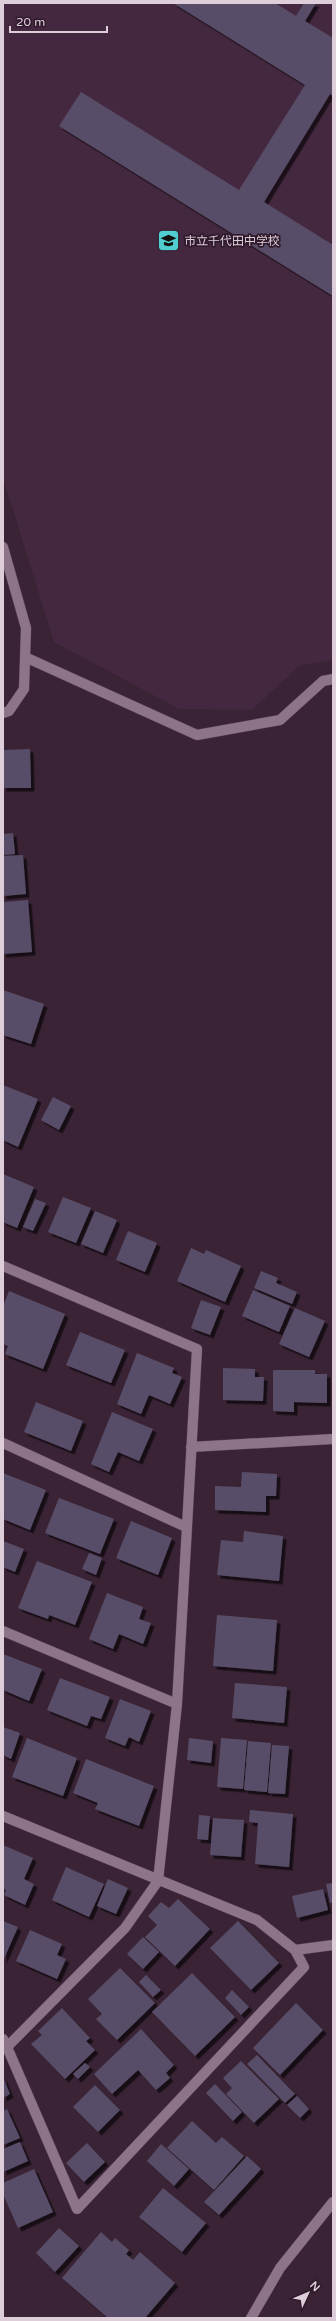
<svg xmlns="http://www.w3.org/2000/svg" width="336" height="2321" font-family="'Varela Round','Noto Sans JP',sans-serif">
	<defs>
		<filter id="shadow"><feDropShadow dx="3.5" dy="3.5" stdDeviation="0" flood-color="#0009"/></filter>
	</defs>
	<rect width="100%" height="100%" fill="#392335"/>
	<path fill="#44283f" d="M 3,3 L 333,3 L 333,660 L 299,666 L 252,710 L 179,709 L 54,642 L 3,478 Z"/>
	<path fill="#594d67" filter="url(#shadow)" d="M 173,3 L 275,3 L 296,16 L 304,3 L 316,3 L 305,21 L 333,38 L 333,96 L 330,94 L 264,202 L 333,245 L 333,296 L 59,126 L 81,92 L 239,190 L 305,85 Z
		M 30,749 L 31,788 L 3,788 L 3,750 Z
		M 13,833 L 15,854 L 3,855 L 3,834 Z
		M 23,855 L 26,894 L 3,896 L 3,856 Z
		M 28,900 L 32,952 L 3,954 L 3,902 Z
		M 3,990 L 44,1004 L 31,1044 L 3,1035 Z
		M 3,1085 L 38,1099 L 18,1147 L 3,1140 Z
		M 53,1097 L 71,1106 L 59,1130 L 41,1120 Z
		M 3,1174 L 34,1187 L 17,1228 L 3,1222 Z
		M 63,1197 L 91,1208 L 76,1243 L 48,1232 Z
		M 35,1199 L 46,1203 L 33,1231 L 23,1227 Z
		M 95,1211 L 117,1220 L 103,1253 L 81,1244 Z
		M 128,1231 L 157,1243 L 145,1272 L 116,1260 Z
		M 191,1248 L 204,1254 L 206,1250 L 241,1266 L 225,1302 L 177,1281 Z
		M 261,1271 L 278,1278 L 276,1283 L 297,1292 L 292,1304 L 254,1288 Z
		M 253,1290 L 290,1306 L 279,1332 L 242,1316 Z
		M 9,1291 L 65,1314 L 43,1369 L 5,1354 L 8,1346 L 3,1344 L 3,1306 Z
		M 201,1300 L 221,1307 L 210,1335 L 191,1328 Z
		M 295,1308 L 325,1321 L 309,1357 L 279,1344 Z
		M 80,1332 L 125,1350 L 111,1383 L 66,1365 Z
		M 137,1353 L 174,1368 L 172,1373 L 182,1377 L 170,1404 L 149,1395 L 141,1414 L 117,1404 Z
		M 223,1368 L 255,1369 L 255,1377 L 264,1377 L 263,1401 L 223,1400 Z
		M 273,1370 L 315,1370 L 315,1374 L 327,1374 L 327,1403 L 294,1402 L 294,1412 L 273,1411 Z
		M 36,1402 L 83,1421 L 71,1451 L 24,1432 Z
		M 112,1412 L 153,1429 L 139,1461 L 118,1452 L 109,1472 L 91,1464 Z
		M 242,1472 L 277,1474 L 276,1496 L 266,1496 L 266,1512 L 215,1510 L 215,1486 L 241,1487 Z
		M 3,1473 L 46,1490 L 30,1530 L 3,1519 Z
		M 59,1498 L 114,1519 L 100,1554 L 45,1533 Z
		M 131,1521 L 172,1538 L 158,1575 L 116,1558 Z
		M 244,1531 L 283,1536 L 279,1581 L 217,1575 L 221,1540 L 243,1542 Z
		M 3,1541 L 24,1549 L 15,1572 L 3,1567 Z
		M 89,1553 L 102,1558 L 96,1575 L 82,1569 Z
		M 37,1561 L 92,1582 L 75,1625 L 49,1615 L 48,1619 L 18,1608 Z
		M 107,1593 L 143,1607 L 139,1619 L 151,1623 L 143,1644 L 119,1634 L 113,1649 L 89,1639 Z
		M 217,1615 L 277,1620 L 273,1671 L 213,1666 Z
		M 3,1654 L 42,1669 L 29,1701 L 3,1690 Z
		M 60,1678 L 110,1697 L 101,1719 L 91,1716 L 87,1726 L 47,1710 Z
		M 235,1683 L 287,1687 L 284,1723 L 232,1718 Z
		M 120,1699 L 151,1711 L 139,1742 L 129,1737 L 125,1746 L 105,1738 Z
		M 3,1727 L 20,1733 L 11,1759 L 3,1755 Z
		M 27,1738 L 77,1758 L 63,1796 L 12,1777 Z
		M 189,1738 L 213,1741 L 211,1763 L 187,1760 Z
		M 221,1738 L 247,1740 L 243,1789 L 217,1787 Z
		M 248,1741 L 271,1743 L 267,1792 L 244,1790 Z
		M 272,1745 L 289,1746 L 285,1794 L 268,1793 Z
		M 86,1759 L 154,1786 L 139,1826 L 95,1809 L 98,1803 L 73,1793 Z
		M 250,1810 L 293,1814 L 289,1867 L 255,1864 L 258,1823 L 249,1822 Z
		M 199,1815 L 210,1816 L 208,1840 L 197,1839 Z
		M 213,1818 L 244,1820 L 241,1857 L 210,1855 Z
		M 3,1845 L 33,1858 L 24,1879 L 34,1884 L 25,1905 L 4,1895 L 6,1890 L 3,1888 Z
		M 66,1867 L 104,1884 L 89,1917 L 52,1900 Z
		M 108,1879 L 128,1888 L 116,1914 L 97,1906 Z
		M 333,1883 L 333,1902 L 330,1903 L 326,1884 Z
		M 323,1889 L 328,1910 L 297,1918 L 292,1896 Z
		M 178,1899 L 210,1929 L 175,1966 L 145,1937 L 157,1925 L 148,1916 L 161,1902 L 169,1908 Z
		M 3,1921 L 18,1927 L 3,1961 Z
		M 238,1921 L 279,1963 L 251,1990 L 210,1948 Z
		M 30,1930 L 62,1944 L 57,1955 L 66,1959 L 57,1979 L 16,1961 Z
		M 143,1937 L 159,1952 L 143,1969 L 127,1954 Z
		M 120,1968 L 155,2003 L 117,2040 L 96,2019 L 102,2014 L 88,1999 Z
		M 192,1973 L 235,2017 L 195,2056 L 152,2012 Z
		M 146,1975 L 161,1990 L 153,1997 L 139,1982 Z
		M 232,1990 L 249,2007 L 241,2015 L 225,1998 Z
		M 296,2003 L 323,2030 L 280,2075 L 253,2048 Z
		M 62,2008 L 90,2038 L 86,2041 L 95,2050 L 65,2079 L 31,2044 L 42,2035 L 38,2031 Z
		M 141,2029 L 174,2065 L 166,2073 L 170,2078 L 156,2090 L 138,2070 L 112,2094 L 94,2074 Z
		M 257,2055 L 295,2094 L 285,2103 L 247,2064 Z
		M 241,2061 L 279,2099 L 254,2123 L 226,2094 L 232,2088 L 223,2078 Z
		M 85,2063 L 90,2067 L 78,2079 L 73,2074 Z
		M 3,2077 L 10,2094 L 3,2098 Z
		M 215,2084 L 242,2112 L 233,2121 L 206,2093 Z
		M 95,2085 L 120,2110 L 98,2132 L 73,2107 Z
		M 297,2096 L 309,2109 L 300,2118 L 287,2105 Z
		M 7,2109 L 20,2138 L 3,2145 L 3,2111 Z
		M 192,2121 L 216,2143 L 222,2137 L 244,2156 L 214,2190 L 167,2148 Z
		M 20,2142 L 28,2161 L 3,2172 L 3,2149 Z
		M 87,2143 L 105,2162 L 84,2182 L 66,2163 Z
		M 161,2144 L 189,2169 L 174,2186 L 147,2161 Z
		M 247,2156 L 261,2169 L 219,2215 L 204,2202 Z
		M 34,2169 L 53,2212 L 18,2228 L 3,2194 L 3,2183 Z
		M 163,2188 L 206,2223 L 182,2252 L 139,2217 Z
		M 59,2228 L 79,2246 L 55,2272 L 36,2253 Z
		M 101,2232 L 112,2242 L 115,2238 L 129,2250 L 126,2254 L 133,2260 L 140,2252 L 175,2283 L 145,2318 L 108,2318 L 62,2278 Z"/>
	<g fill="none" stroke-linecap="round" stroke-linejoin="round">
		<defs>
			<path id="minor" d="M 3,547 L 26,628 L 24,689 L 9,711 L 3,713
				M 25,657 L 197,735 L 280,720 L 323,681 L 333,679
				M 3,1266 L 197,1349 L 177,1704 L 158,1881 L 125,1928 L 7,2047 L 3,2039
				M 3,1443 L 186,1527
				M 191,1447 L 333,1439
				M 3,1631 L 177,1704
				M 3,1816 L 257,1920 L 295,1950 L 333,1945
				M 7,2047 L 77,2209 L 304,1967 L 295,1950
				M 251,2318 L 280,2268 L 333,2202"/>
		</defs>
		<use href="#minor" stroke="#554252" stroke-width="11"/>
		<use href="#minor" stroke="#8e7489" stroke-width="10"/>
	</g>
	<defs>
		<symbol id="school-square" viewBox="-11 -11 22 22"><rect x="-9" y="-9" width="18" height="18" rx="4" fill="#52cdcf" stroke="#2f1a2b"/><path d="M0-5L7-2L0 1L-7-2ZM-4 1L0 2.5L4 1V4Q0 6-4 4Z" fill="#111"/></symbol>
	</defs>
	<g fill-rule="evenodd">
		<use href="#school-square" x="156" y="228" width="25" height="25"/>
	</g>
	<g text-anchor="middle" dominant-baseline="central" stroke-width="3.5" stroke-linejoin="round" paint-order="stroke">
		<g font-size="12" fill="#ddceda" stroke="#2f1a2b" text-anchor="start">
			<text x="184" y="241">市立千代田中学校</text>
		</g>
	</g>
	<rect width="336" height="2321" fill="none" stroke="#ddceda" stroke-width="8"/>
	<g transform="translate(308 2293) rotate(46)" stroke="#2f1a2b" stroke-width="3" paint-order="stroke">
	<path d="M0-3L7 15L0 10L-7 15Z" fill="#ddceda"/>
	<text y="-6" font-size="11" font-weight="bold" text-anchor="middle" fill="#ddceda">N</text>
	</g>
	<path d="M10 26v6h97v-6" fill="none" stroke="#ddceda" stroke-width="2"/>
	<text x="16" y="26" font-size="12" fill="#ddceda" stroke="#2f1a2b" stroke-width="3" paint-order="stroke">20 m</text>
</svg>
